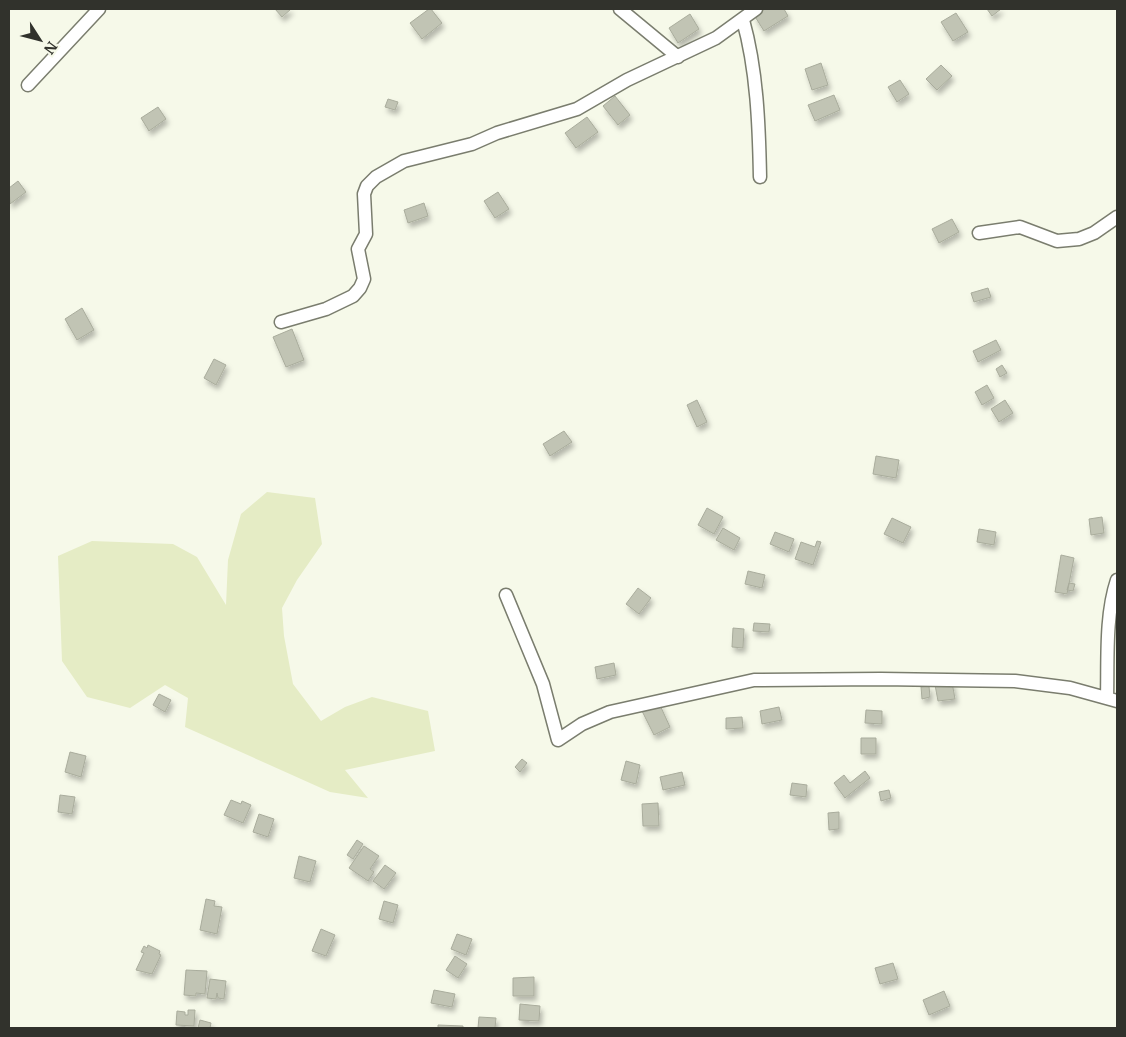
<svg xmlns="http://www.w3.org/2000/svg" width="1126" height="1037" font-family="Merriweather,serif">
	<defs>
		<filter id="shadow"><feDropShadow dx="2.5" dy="4.5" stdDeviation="2.5" flood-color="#0004"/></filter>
	</defs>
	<rect width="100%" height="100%" fill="#f6f9e9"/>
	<path fill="#e5ecc5" d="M 267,492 L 315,498 L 322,544 L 297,580 L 282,608 L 284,636 L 293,684 L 321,721 L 345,707 L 372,697 L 428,711 L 435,751 L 345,770 L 368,798 L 330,792 L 185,727 L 188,698 L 165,685 L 130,708 L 87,697 L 62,661 L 58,556 L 92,541 L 173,544 L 197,557 L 226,605 L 228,560 L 241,514 Z"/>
	<path fill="#c1c4b4" stroke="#a9ac9c" filter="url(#shadow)" d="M 275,9 L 291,9 L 282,17 Z
		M 429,9 L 431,9 L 442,23 L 422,39 L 410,23 Z
		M 764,9 L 784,9 L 788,16 L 764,31 L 754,15 Z
		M 987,9 L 1001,9 L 992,16 Z
		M 956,13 L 968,32 L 953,41 L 941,22 Z
		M 690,14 L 699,29 L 678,43 L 669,28 Z
		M 821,63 L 828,85 L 812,90 L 805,69 Z
		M 941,65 L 952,76 L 937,90 L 926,79 Z
		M 900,80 L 909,94 L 897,102 L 888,87 Z
		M 834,95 L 840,110 L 815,121 L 808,105 Z
		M 615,96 L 630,115 L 618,125 L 603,106 Z
		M 388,99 L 398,102 L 395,110 L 385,107 Z
		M 158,107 L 166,119 L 149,131 L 141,118 Z
		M 587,117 L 598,132 L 576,148 L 565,133 Z
		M 18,181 L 26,192 L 10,204 L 9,188 Z
		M 498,192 L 509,209 L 495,218 L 484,201 Z
		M 424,203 L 428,216 L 408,223 L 404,210 Z
		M 952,219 L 959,232 L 939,243 L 932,229 Z
		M 988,288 L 991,297 L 974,302 L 971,293 Z
		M 82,308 L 94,330 L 77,340 L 65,319 Z
		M 292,329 L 304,360 L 286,367 L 273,337 Z
		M 996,340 L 1001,350 L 978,362 L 973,351 Z
		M 214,359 L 226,365 L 216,385 L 204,378 Z
		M 1002,365 L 1007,373 L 1000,377 L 996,369 Z
		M 987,385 L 994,398 L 982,405 L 975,392 Z
		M 697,400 L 707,422 L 697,427 L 687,405 Z
		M 1005,400 L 1013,413 L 999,422 L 991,409 Z
		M 564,431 L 572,442 L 550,456 L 543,444 Z
		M 876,456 L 899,460 L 896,478 L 873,474 Z
		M 707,508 L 723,517 L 714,534 L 698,525 Z
		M 1102,517 L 1104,533 L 1091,535 L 1089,519 Z
		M 892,518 L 911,527 L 903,543 L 884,534 Z
		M 723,528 L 740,538 L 734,550 L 716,540 Z
		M 979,529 L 996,532 L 994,545 L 977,542 Z
		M 775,532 L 794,539 L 789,552 L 770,544 Z
		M 817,541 L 821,542 L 813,565 L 795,559 L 801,542 L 815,547 Z
		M 1061,555 L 1074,558 L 1067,594 L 1055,592 Z
		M 748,571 L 765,575 L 762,588 L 745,584 Z
		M 1069,583 L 1075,584 L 1073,591 L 1067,590 Z
		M 638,588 L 651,598 L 639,614 L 626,604 Z
		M 754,623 L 770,624 L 769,632 L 753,631 Z
		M 733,628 L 744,629 L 743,648 L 732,647 Z
		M 614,663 L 616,675 L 597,679 L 595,667 Z
		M 952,682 L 955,699 L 938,701 L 935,685 Z
		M 929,686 L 930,697 L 922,699 L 921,687 Z
		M 159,694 L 171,700 L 165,712 L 153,705 Z
		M 659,703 L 670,727 L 654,735 L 642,711 Z
		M 779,707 L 782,720 L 762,724 L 760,711 Z
		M 866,710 L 882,711 L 882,724 L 865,723 Z
		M 742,717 L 743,728 L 726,729 L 726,718 Z
		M 861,738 L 876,738 L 876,754 L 861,754 Z
		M 70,752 L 86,756 L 81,777 L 65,772 Z
		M 522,759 L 527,763 L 520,772 L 515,767 Z
		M 626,761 L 640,765 L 636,784 L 621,780 Z
		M 865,771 L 870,778 L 845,798 L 834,783 L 844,775 L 850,783 Z
		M 682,772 L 685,785 L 663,790 L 660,777 Z
		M 792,783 L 807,785 L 806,797 L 790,795 Z
		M 889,790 L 891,798 L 881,801 L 879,792 Z
		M 60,795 L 75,797 L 72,814 L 58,812 Z
		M 231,800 L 241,804 L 242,801 L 251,805 L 243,823 L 224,815 Z
		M 658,803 L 659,826 L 643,826 L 642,804 Z
		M 839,812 L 839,829 L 829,830 L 828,813 Z
		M 259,814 L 274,819 L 268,837 L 253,832 Z
		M 357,840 L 363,844 L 353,859 L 347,855 Z
		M 364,846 L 379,856 L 370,869 L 374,872 L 368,881 L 349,868 Z
		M 299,856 L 316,861 L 310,882 L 294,878 Z
		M 385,865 L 396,873 L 384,889 L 373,881 Z
		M 206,899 L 215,901 L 214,906 L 222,907 L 217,934 L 200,930 Z
		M 384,901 L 398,905 L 393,923 L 379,919 Z
		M 321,929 L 335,935 L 326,956 L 312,951 Z
		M 457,934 L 472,939 L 466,955 L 451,949 Z
		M 148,945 L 160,951 L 159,954 L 161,955 L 152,974 L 136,970 L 144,953 L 141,952 L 144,946 L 147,948 Z
		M 455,956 L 467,964 L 458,978 L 446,970 Z
		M 893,963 L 898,979 L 880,984 L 875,968 Z
		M 186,970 L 207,971 L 205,994 L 196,993 L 196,996 L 184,995 Z
		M 534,977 L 534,996 L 513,996 L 513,978 Z
		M 210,979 L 226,981 L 224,999 L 218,998 L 217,993 L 216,999 L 207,998 Z
		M 434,990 L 455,994 L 452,1007 L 431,1003 Z
		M 944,991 L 950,1006 L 929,1015 L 923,1000 Z
		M 520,1004 L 540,1006 L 539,1021 L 519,1020 Z
		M 188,1010 L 195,1010 L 194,1026 L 176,1025 L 177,1011 L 185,1012 L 185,1015 L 188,1015 Z
		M 479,1017 L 496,1018 L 495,1028 L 478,1028 Z
		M 200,1020 L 211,1023 L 210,1028 L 198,1028 Z
		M 438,1025 L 463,1026 L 463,1028 L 438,1028 Z"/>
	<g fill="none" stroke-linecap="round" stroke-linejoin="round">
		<defs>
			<path id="minor" d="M 620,9 L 678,57
				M 743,20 C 757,70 759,125 760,177
				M 28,85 L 99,9
				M 979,233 L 1020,227 L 1057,241 L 1079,239 L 1094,233 L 1117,217
				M 281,322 L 326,309 L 353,296 L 360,288 L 364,279 L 358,249 L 366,234 L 364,194 L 367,186 L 376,177 L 404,161 L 472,144 L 497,133 L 577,109 L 627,80 L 716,38 L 756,9
				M 506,595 L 543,684 L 558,740 L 582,724 L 610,712 L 754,680 L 881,679 L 1015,681 L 1070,688 L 1117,701
				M 1107,698 C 1108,660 1105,616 1117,580"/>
		</defs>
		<use href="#minor" stroke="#7a7d6e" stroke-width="15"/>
		<use href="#minor" stroke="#fff" stroke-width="12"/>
	</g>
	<rect width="1126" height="1037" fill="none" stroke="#31322c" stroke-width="20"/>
	<g transform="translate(40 40) rotate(126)" stroke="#f6f9e9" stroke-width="4" paint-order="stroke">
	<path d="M0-4L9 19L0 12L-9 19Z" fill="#31322c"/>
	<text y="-8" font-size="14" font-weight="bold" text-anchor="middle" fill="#31322c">N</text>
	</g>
</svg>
